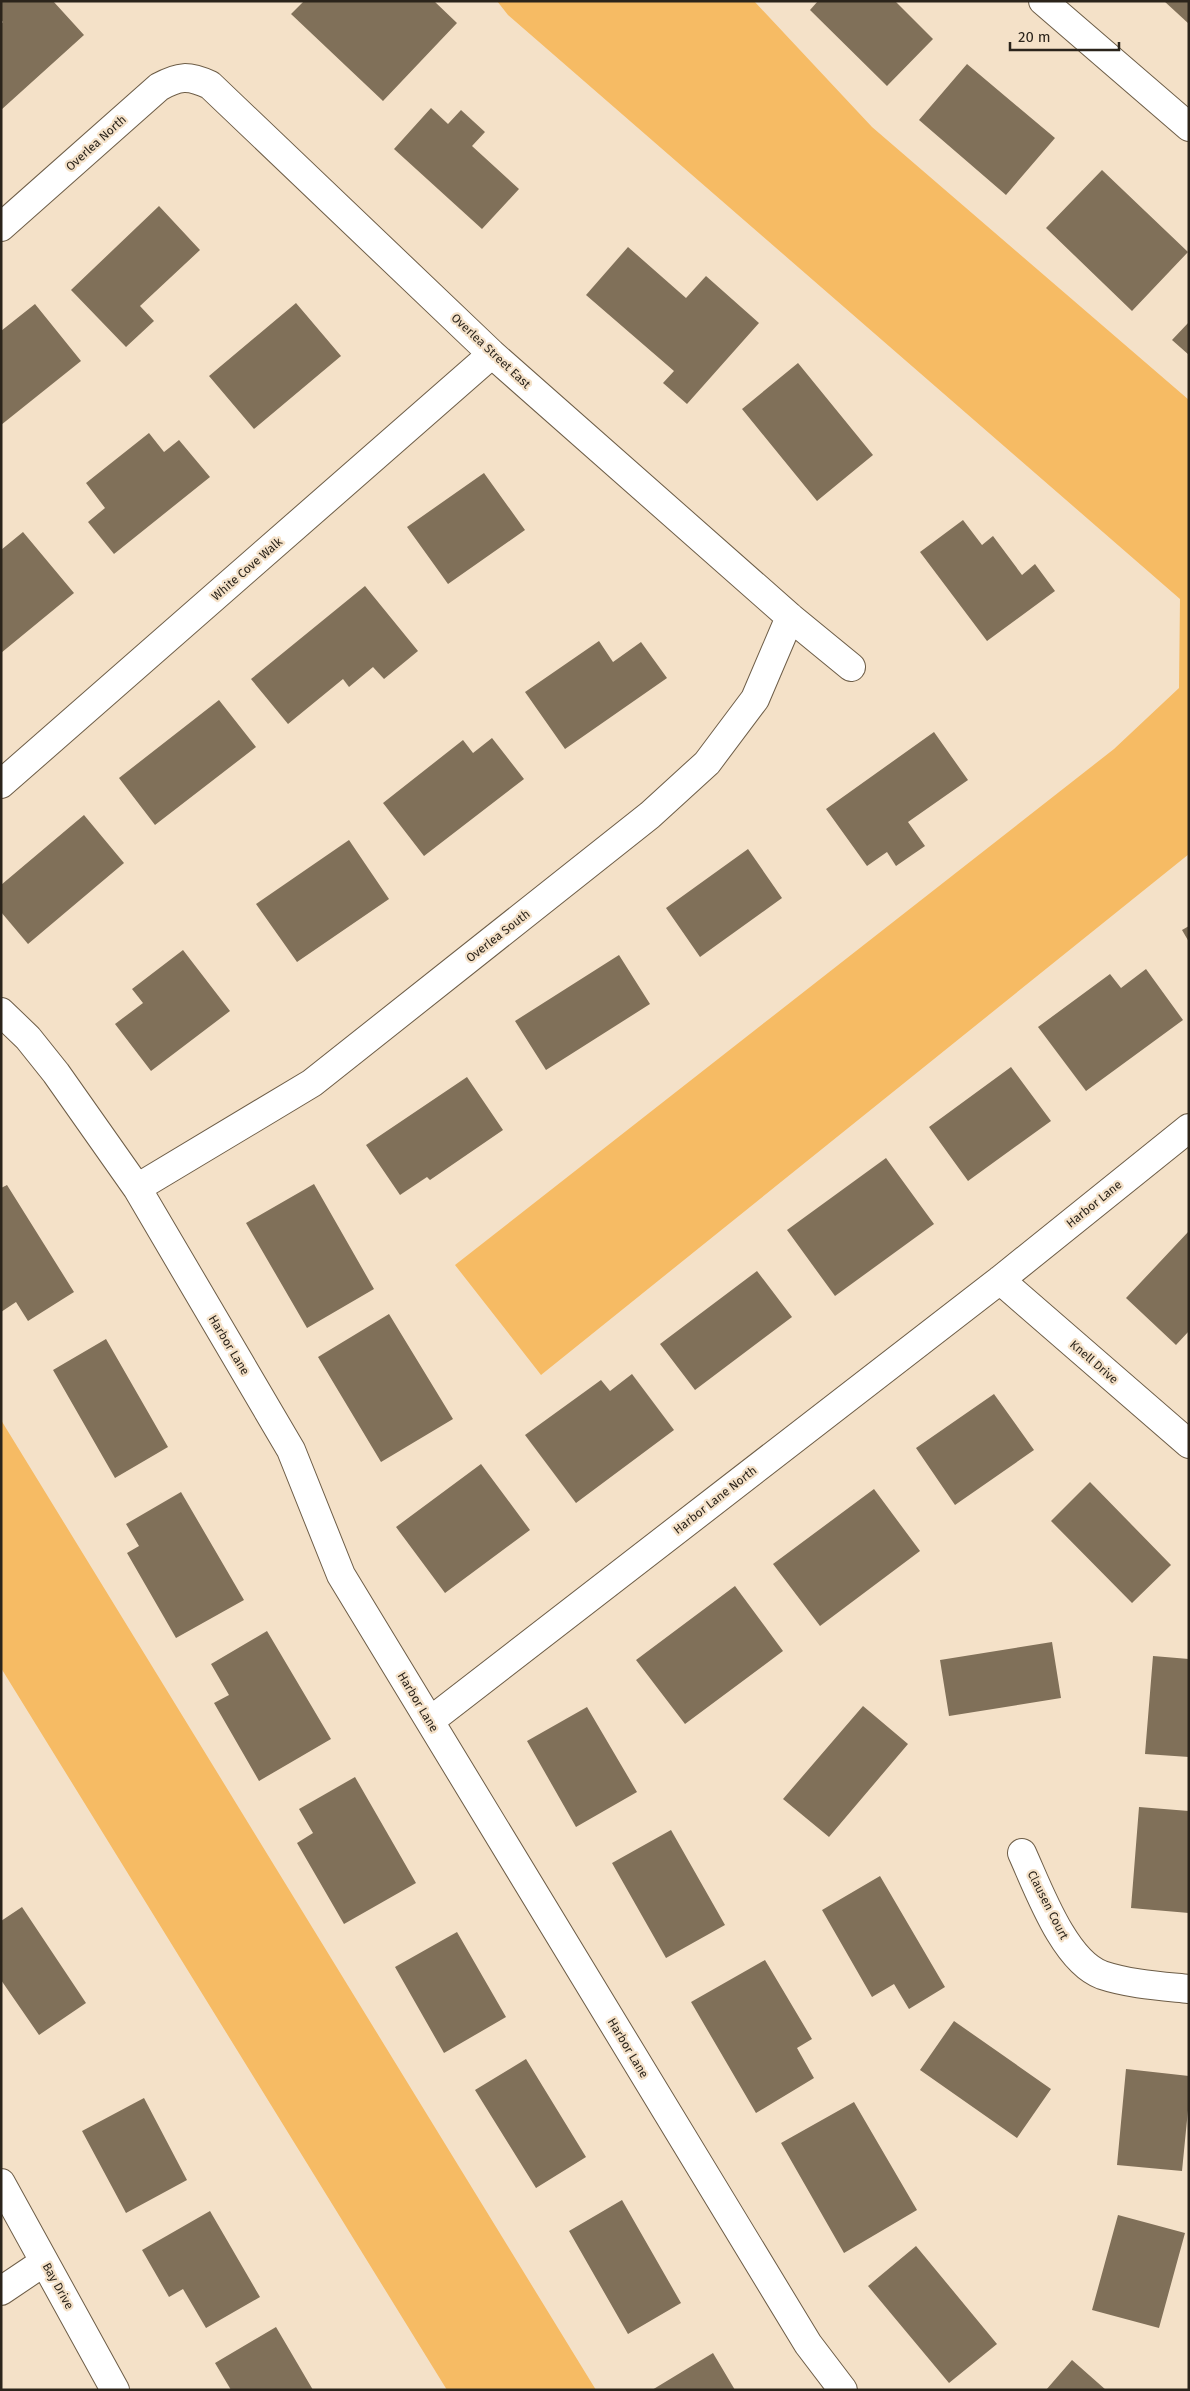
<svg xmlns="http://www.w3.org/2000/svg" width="1190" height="2391" font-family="'Fira Sans',sans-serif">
	<rect width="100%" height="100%" fill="#f4e1c8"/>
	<path fill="#f6bb64" d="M 497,1 L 754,1 L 872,127 L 1189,400 L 1189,854 L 541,1375 L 455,1265 L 1114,749 L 1179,688 L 1180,599 L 508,15 Z
		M 1,1420 L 596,2390 L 447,2390 L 1,1668 Z"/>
	<path fill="#807059" d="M 1,1 L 53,1 L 84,35 L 1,110 L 1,24 L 3,22 L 1,20 Z
		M 304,1 L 434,1 L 457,23 L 383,101 L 291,14 Z
		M 818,1 L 895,1 L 933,39 L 887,86 L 810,10 Z
		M 1164,1 L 1189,1 L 1189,24 Z
		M 967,64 L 1055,138 L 1006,195 L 919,120 Z
		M 431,108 L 448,124 L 461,110 L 485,132 L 472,146 L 519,189 L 482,229 L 394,149 Z
		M 1102,170 L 1188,252 L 1132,311 L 1046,228 Z
		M 159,206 L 200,250 L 140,306 L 154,321 L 126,347 L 71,290 Z
		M 628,247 L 686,298 L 706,276 L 759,323 L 687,404 L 663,383 L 674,371 L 586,295 Z
		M 296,303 L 341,356 L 254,429 L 209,376 Z
		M 35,304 L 81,361 L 1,425 L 1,331 Z
		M 1189,322 L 1189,355 L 1172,340 Z
		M 798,363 L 873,455 L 817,501 L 742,409 Z
		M 149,433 L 164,452 L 179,440 L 210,477 L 114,554 L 88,522 L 105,508 L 86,483 Z
		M 484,473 L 525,530 L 448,584 L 407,527 Z
		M 963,520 L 982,545 L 993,536 L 1022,575 L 1035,564 L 1055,591 L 987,641 L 920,552 Z
		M 23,532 L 74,593 L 1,653 L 1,550 Z
		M 365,586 L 418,651 L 384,679 L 373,667 L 349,687 L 343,679 L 288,724 L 251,679 Z
		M 599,641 L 613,662 L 641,642 L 667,678 L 565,749 L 525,692 Z
		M 219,700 L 256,747 L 155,825 L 119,778 Z
		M 934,732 L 968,780 L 908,822 L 925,846 L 896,866 L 887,852 L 867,866 L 826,809 Z
		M 492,738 L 524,779 L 424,856 L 383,803 L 463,740 L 473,753 Z
		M 84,815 L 124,863 L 28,944 L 1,912 L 1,885 Z
		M 349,840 L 389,899 L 297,962 L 256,904 Z
		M 748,849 L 782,898 L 700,957 L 666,908 Z
		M 1189,926 L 1189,942 L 1182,930 Z
		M 183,950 L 230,1011 L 151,1071 L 115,1024 L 143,1003 L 132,989 Z
		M 619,955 L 650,1004 L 546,1070 L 515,1021 Z
		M 1146,969 L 1183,1020 L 1086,1091 L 1038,1027 L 1110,974 L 1121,988 Z
		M 1011,1067 L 1051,1121 L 968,1181 L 929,1127 Z
		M 467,1077 L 503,1130 L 430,1180 L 427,1177 L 400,1195 L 366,1145 Z
		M 886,1158 L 934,1224 L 835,1296 L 787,1230 Z
		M 314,1184 L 374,1289 L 307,1328 L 246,1223 Z
		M 7,1185 L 74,1292 L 28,1321 L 16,1302 L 1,1312 L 1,1188 Z
		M 1189,1231 L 1189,1331 L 1176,1345 L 1126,1298 Z
		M 757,1271 L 792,1317 L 695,1390 L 660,1344 Z
		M 389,1314 L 453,1419 L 381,1462 L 318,1357 Z
		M 106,1339 L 168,1447 L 115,1478 L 53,1370 Z
		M 632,1374 L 674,1430 L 576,1503 L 525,1435 L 601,1380 L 610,1391 Z
		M 994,1394 L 1034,1450 L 955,1505 L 916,1448 Z
		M 481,1464 L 530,1530 L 445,1593 L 396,1527 Z
		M 1090,1482 L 1171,1565 L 1132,1603 L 1051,1521 Z
		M 874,1489 L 920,1551 L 820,1626 L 773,1564 Z
		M 181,1492 L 244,1600 L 176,1638 L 127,1553 L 139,1546 L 126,1524 Z
		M 735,1586 L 783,1651 L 685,1724 L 636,1660 Z
		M 267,1631 L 331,1739 L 259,1781 L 214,1703 L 229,1695 L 211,1664 Z
		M 1052,1642 L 1061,1698 L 949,1716 L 940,1660 Z
		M 1153,1656 L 1189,1659 L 1189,1757 L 1145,1754 Z
		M 863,1706 L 908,1744 L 829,1837 L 783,1799 Z
		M 587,1707 L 637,1792 L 576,1827 L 527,1741 Z
		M 355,1777 L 416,1883 L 344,1924 L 297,1843 L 313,1833 L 299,1809 Z
		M 1139,1807 L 1189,1811 L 1189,1913 L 1131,1908 Z
		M 671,1830 L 725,1925 L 666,1958 L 612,1863 Z
		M 880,1876 L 945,1987 L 909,2009 L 894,1984 L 872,1997 L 822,1910 Z
		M 22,1907 L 86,2003 L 39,2035 L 1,1980 L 1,1921 Z
		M 457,1932 L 506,2017 L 444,2053 L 395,1967 Z
		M 765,1960 L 812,2039 L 797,2048 L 814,2078 L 756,2113 L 691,2002 Z
		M 954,2021 L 1051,2089 L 1017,2138 L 920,2070 Z
		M 526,2059 L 586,2157 L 536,2188 L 475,2090 Z
		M 1126,2069 L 1189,2076 L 1189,2100 L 1182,2171 L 1117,2165 Z
		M 144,2098 L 187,2180 L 126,2213 L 82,2131 Z
		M 854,2102 L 917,2210 L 844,2253 L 781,2143 Z
		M 622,2200 L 681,2303 L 628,2334 L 569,2231 Z
		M 210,2211 L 260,2297 L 206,2328 L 183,2289 L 169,2297 L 142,2250 Z
		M 1118,2215 L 1185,2233 L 1159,2328 L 1092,2310 Z
		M 916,2246 L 997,2344 L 949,2383 L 868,2286 Z
		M 276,2327 L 313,2390 L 231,2390 L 215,2363 Z
		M 713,2353 L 735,2390 L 652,2390 Z
		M 1072,2360 L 1106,2390 L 1046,2390 Z"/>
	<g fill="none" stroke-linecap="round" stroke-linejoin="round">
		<defs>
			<path id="minor" d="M 1043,1 L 1189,127
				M 1,227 L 159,87 C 179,76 188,75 210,85 L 492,354 L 790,617 L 851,667
				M 1,784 L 492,354
				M 1,1012 L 28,1038 L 56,1073 L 137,1188 L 291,1450 L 341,1575 L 808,2344 L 843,2390
				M 137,1188 L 312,1083 L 650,815 L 707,763 L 755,699 L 790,617
				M 1000,1280 L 1189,1444
				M 430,1721 L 1000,1280 L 1189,1128
				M 1022,1853 C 1038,1888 1064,1961 1102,1975 C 1129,1984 1160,1986 1189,1989
				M 1,2183 L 115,2390
				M 1,2291 L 44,2262"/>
		</defs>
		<use href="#minor" stroke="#6d5d47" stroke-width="30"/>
		<use href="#minor" stroke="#fff" stroke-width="28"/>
	</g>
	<g text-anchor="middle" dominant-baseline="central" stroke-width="4.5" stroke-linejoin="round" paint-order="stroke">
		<g font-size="12" fill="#2b241b" stroke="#f4e1c8">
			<text transform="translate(96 143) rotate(-42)">Overlea North</text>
			<text transform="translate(491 351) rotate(43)">Overlea Street East</text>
			<text transform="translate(247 569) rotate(-41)">White Cove Walk</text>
			<text transform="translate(498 936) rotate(-38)">Overlea South</text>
			<text transform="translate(1094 1204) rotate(-39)">Harbor Lane</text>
			<text transform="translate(229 1345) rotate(59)">Harbor Lane</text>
			<text transform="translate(1094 1362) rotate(41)">Knell Drive</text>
			<text transform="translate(715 1500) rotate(-38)">Harbor Lane North</text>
			<text transform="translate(418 1702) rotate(59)">Harbor Lane</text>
			<text transform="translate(1048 1905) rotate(63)">Clausen Court</text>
			<text transform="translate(628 2048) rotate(59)">Harbor Lane</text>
			<text transform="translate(58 2286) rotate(61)">Bay Drive</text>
		</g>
	</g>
	<rect width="1190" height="2391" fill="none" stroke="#2b241b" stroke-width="5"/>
	<path d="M1010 42v8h109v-8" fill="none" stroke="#2b241b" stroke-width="2.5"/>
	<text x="1018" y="42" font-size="15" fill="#2b241b" stroke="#f4e1c8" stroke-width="4" paint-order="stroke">20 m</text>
</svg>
